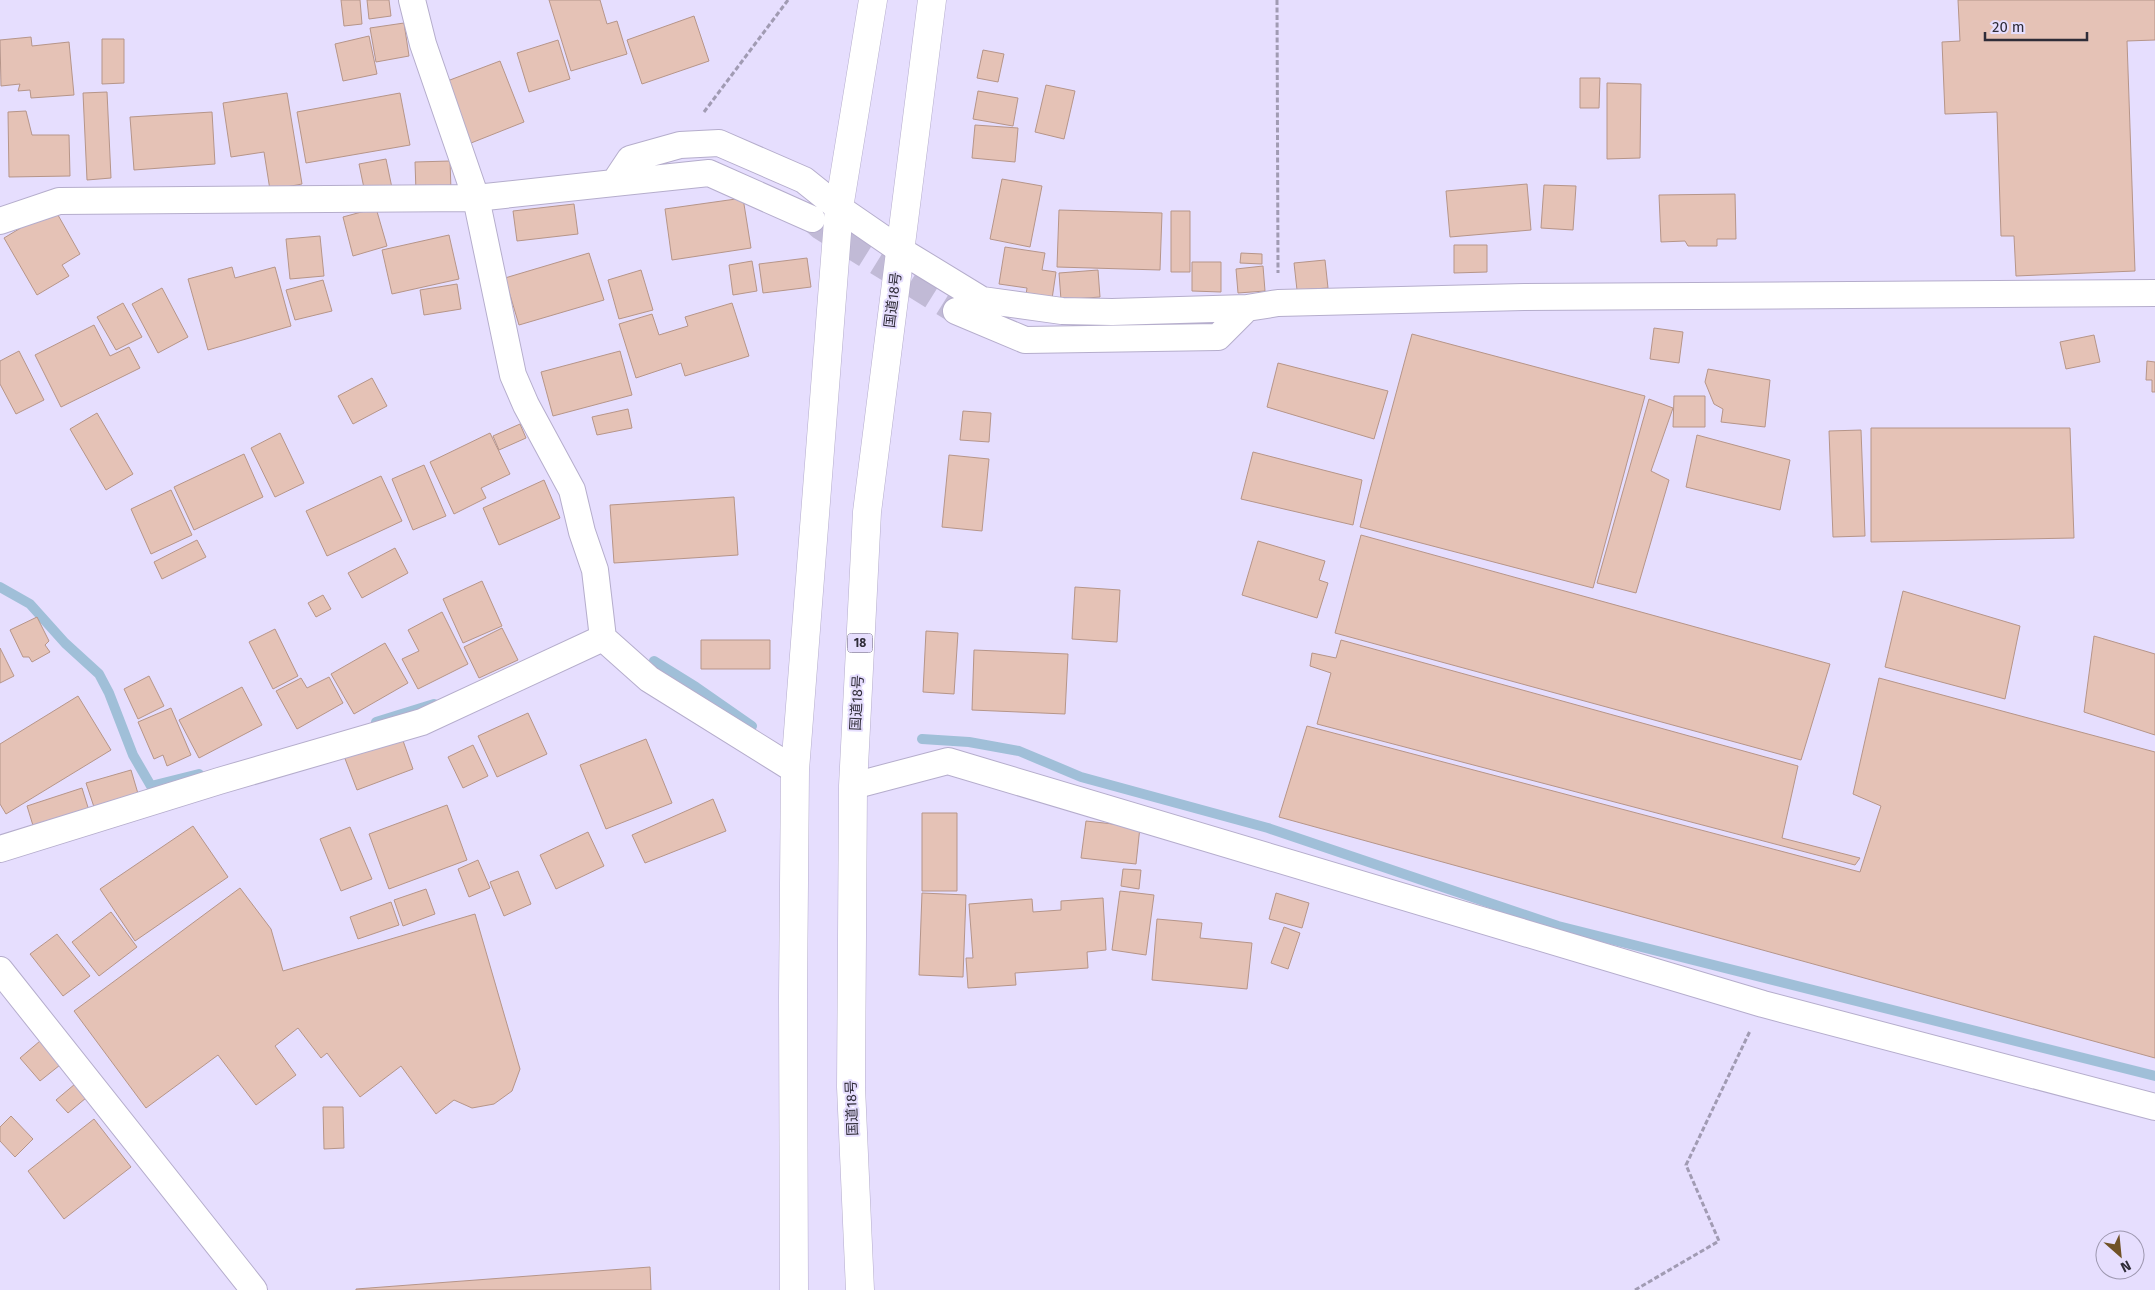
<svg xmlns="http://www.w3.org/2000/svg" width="2155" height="1290" font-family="'Fira Sans','Noto Sans JP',sans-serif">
	<rect width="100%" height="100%" fill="#e6defe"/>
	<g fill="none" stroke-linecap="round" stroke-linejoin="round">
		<path stroke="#a0bfd8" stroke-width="10" d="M 0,587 L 30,604 L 65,643 L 99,674 L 109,693 L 133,755 L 151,786 L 199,774
			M 654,661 L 696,687 L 752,726
			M 376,722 L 434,704
			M 922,739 L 969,742 L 1019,751 L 1081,777 L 1268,828 L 1558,926 L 2155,1076"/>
	</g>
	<path fill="#e5c2b6" stroke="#b69589" d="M 341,0 L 360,0 L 362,24 L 344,26 Z
		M 367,0 L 389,0 L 391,16 L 369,19 Z
		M 549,0 L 600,0 L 607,24 L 617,21 L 627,54 L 571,71 Z
		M 1958,0 L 2155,0 L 2155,40 L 2127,41 L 2135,271 L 2016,276 L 2014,236 L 2001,236 L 1997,112 L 1945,114 L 1942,42 L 1960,41 Z
		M 694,16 L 709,61 L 642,84 L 627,40 Z
		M 404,23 L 409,56 L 376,62 L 370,28 Z
		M 369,36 L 377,74 L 343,81 L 335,44 Z
		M 31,37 L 32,46 L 69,42 L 74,95 L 31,98 L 30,90 L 18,91 L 20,84 L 1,86 L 0,40 Z
		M 102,39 L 124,39 L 124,83 L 102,84 Z
		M 558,40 L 570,79 L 529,92 L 517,53 Z
		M 983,50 L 1004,54 L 998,82 L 977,78 Z
		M 500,61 L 524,122 L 466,145 L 442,83 Z
		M 1580,78 L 1600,78 L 1599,108 L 1580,108 Z
		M 1607,83 L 1641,84 L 1640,158 L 1607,159 Z
		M 1046,85 L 1075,91 L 1064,139 L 1035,132 Z
		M 978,91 L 1018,98 L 1013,126 L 973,119 Z
		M 107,92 L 111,178 L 87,180 L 83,93 Z
		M 287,93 L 302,184 L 270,190 L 264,152 L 231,157 L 223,103 Z
		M 400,93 L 410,145 L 306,163 L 297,112 Z
		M 26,111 L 32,135 L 69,135 L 70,176 L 9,177 L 8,112 Z
		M 212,112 L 215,164 L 134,170 L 130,117 Z
		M 975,125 L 1018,128 L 1015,162 L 972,158 Z
		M 386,159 L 392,188 L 365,193 L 359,164 Z
		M 450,161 L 451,190 L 416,192 L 415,162 Z
		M 1002,179 L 1042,186 L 1030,247 L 990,239 Z
		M 1527,184 L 1531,230 L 1450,237 L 1446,191 Z
		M 1544,185 L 1576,186 L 1573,230 L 1541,228 Z
		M 1735,194 L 1736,239 L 1717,239 L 1717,246 L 1688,246 L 1685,241 L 1661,242 L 1659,195 Z
		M 743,198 L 751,248 L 672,260 L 665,209 Z
		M 574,204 L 578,234 L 517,241 L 513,211 Z
		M 54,208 L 80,254 L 62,265 L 69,276 L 37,295 L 4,238 Z
		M 376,208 L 387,246 L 353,256 L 343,217 Z
		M 1059,210 L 1162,213 L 1160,270 L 1057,267 Z
		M 1171,211 L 1190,211 L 1190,272 L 1171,272 Z
		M 449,235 L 459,279 L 392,294 L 382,250 Z
		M 320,236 L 324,276 L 290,279 L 286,239 Z
		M 1454,245 L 1487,245 L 1487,272 L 1454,273 Z
		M 1005,247 L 1045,253 L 1042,270 L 1056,272 L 1052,299 L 1026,295 L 1027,288 L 999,284 Z
		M 589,253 L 604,300 L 519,325 L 505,278 Z
		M 1241,253 L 1262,254 L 1262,264 L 1240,263 Z
		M 807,258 L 811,287 L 763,293 L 759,264 Z
		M 1325,260 L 1328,288 L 1297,290 L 1294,263 Z
		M 752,261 L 757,291 L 733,295 L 729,265 Z
		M 1192,262 L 1221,262 L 1221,292 L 1192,291 Z
		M 1263,266 L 1265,291 L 1238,293 L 1236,269 Z
		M 232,267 L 235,278 L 275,267 L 291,326 L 208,350 L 188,279 Z
		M 641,270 L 653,310 L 619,319 L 608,280 Z
		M 1098,270 L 1100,297 L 1061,300 L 1059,273 Z
		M 323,280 L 332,311 L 295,320 L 286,290 Z
		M 457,284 L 461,309 L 424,315 L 420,290 Z
		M 162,288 L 188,337 L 158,353 L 132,304 Z
		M 123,303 L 142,337 L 116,350 L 97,317 Z
		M 732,303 L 749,356 L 685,376 L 681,363 L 636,378 L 619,324 L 652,314 L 659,335 L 688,326 L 685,317 Z
		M 94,325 L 110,356 L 129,347 L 140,368 L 61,407 L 35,355 Z
		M 1654,328 L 1683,332 L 1679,363 L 1650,359 Z
		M 1412,334 L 1645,396 L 1593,588 L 1360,527 Z
		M 2094,335 L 2100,362 L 2066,369 L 2060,342 Z
		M 19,351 L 44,400 L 16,414 L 0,384 L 0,361 Z
		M 620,351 L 632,395 L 553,416 L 541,372 Z
		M 2147,361 L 2155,362 L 2155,392 L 2152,392 L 2152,380 L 2146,380 Z
		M 1278,363 L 1388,391 L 1374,439 L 1267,407 Z
		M 1708,369 L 1770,380 L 1765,427 L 1721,422 L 1723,409 L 1714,404 L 1705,382 Z
		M 372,378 L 387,406 L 353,424 L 338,396 Z
		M 1674,396 L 1705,396 L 1705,427 L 1673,427 Z
		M 1649,399 L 1673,408 L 1651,471 L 1669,480 L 1636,593 L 1597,583 Z
		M 628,409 L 632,428 L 597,435 L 592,417 Z
		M 963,411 L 991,413 L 989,442 L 960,440 Z
		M 97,413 L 133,474 L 106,490 L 70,429 Z
		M 520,424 L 526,438 L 499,450 L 493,436 Z
		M 1871,428 L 2070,428 L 2074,538 L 1871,542 Z
		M 1861,430 L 1865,536 L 1833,537 L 1829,431 Z
		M 280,433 L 304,483 L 275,497 L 251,448 Z
		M 490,433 L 510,474 L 481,488 L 486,498 L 454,514 L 430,462 Z
		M 1697,435 L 1790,460 L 1780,510 L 1686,487 Z
		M 1253,452 L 1362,480 L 1353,525 L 1241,499 Z
		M 244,454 L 263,497 L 194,530 L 174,487 Z
		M 949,455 L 989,459 L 982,531 L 942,527 Z
		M 424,465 L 446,516 L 413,530 L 392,479 Z
		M 381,476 L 402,521 L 327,556 L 306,511 Z
		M 544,480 L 560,518 L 499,545 L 483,508 Z
		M 171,490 L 192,535 L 151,554 L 131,509 Z
		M 734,497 L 738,555 L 614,563 L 610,505 Z
		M 1361,535 L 1830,664 L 1801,760 L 1335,633 Z
		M 197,540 L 206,557 L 162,579 L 154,562 Z
		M 1258,541 L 1325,561 L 1319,580 L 1328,583 L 1317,618 L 1242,595 Z
		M 395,548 L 408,573 L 362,598 L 348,573 Z
		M 482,581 L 502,626 L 463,643 L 443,599 Z
		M 1075,587 L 1120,590 L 1117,642 L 1072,639 Z
		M 1903,591 L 2020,626 L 2005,699 L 1885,667 Z
		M 323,595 L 331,609 L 316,617 L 308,603 Z
		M 442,612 L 468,664 L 418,689 L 402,659 L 419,651 L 408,630 Z
		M 37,617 L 49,641 L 45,645 L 50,652 L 32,662 L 29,657 L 23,657 L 10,630 Z
		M 502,628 L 518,660 L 479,678 L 464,647 Z
		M 275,629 L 298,676 L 273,689 L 249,642 Z
		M 926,631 L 958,633 L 954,694 L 923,692 Z
		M 2094,636 L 2155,654 L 2155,735 L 2084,712 Z
		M 701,640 L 770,640 L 770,669 L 701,669 Z
		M 1341,640 L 1798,766 L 1782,838 L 1860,858 L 1855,865 L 1317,724 L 1331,673 L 1310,666 L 1312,653 L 1336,658 Z
		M 385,643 L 408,683 L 354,714 L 331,674 Z
		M 0,648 L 14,676 L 0,683 Z
		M 974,650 L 1068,654 L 1065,714 L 972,710 Z
		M 149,676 L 164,706 L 138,719 L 124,689 Z
		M 329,677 L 343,703 L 297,729 L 276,691 L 301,678 L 307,688 Z
		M 1879,678 L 2155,752 L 2155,1058 L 1279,817 L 1307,726 L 1860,872 L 1881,806 L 1853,794 Z
		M 242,687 L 262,725 L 199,758 L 179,720 Z
		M 78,696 L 111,750 L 6,814 L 0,804 L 0,744 Z
		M 171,708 L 191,755 L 167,766 L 163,755 L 154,759 L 138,722 Z
		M 528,713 L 547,754 L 497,777 L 478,736 Z
		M 401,735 L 413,769 L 357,790 L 344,756 Z
		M 646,739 L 672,803 L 606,829 L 580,765 Z
		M 473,745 L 488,776 L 463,788 L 448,757 Z
		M 131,770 L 139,797 L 95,810 L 86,783 Z
		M 82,788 L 90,814 L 35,832 L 27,806 Z
		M 713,799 L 726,831 L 645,863 L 632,835 Z
		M 447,805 L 467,860 L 389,889 L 369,834 Z
		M 922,813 L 957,813 L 957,891 L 922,891 Z
		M 1086,821 L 1140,827 L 1136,864 L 1081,858 Z
		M 193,826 L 228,877 L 135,941 L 100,889 Z
		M 350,827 L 372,879 L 341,891 L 320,839 Z
		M 588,832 L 604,866 L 556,889 L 540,855 Z
		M 478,860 L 490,888 L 469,897 L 458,869 Z
		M 1123,869 L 1141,870 L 1139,889 L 1121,886 Z
		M 518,871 L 531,904 L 504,916 L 490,882 Z
		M 240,888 L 271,929 L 283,971 L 475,914 L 520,1069 L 512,1091 L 494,1104 L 472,1108 L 454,1100 L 436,1114 L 401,1066 L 360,1097 L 327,1053 L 321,1058 L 298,1028 L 275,1046 L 296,1075 L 256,1105 L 218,1055 L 146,1108 L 74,1011 Z
		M 426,889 L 435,914 L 403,926 L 394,900 Z
		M 1120,891 L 1154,895 L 1146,955 L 1112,950 Z
		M 922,893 L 966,895 L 963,977 L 919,975 Z
		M 1276,893 L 1309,903 L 1302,928 L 1269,919 Z
		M 1103,898 L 1106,950 L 1087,952 L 1088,968 L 1015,973 L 1016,985 L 968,988 L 966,958 L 973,958 L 969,904 L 1032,899 L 1033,912 L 1061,910 L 1061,901 Z
		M 391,902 L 399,925 L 358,939 L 350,917 Z
		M 111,912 L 137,947 L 99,976 L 72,942 Z
		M 1157,919 L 1202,923 L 1200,938 L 1252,943 L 1247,989 L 1152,980 Z
		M 1284,927 L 1300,933 L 1288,969 L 1271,963 Z
		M 57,934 L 90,976 L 63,996 L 30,954 Z
		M 40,1041 L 60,1065 L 40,1081 L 20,1058 Z
		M 75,1084 L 86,1098 L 68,1113 L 56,1100 Z
		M 323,1107 L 343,1107 L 344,1148 L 324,1149 Z
		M 11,1116 L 33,1139 L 15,1157 L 0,1141 L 0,1127 Z
		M 94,1119 L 131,1167 L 64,1219 L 28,1171 Z
		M 650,1267 L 651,1290 L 356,1290 L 356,1289 Z"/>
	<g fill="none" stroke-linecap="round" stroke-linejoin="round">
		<path stroke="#c1bad6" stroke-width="26" stroke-dasharray="26 13" stroke-linecap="butt" d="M 812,219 L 821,227 L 956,311"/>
		<defs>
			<path id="street" d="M 412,0 L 423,44 L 476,198 L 513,375 L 526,405 L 572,490 L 582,532 L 595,570 L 603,638 L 649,679 L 795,770
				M 614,183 L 709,173 L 812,219
				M 0,221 L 59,201 L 476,198 L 614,183 L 630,159 L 680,145 L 719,143 L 804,180 L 839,208 L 900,250 L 982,300 L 1062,311 L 1112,312 L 1247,308 L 1278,303 L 1524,297 L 2155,293
				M 956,311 L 1025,340 L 1218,337 L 1247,308
				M 853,786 L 948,761 L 1763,1004 L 2155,1107
				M 0,849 L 219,781 L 422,722 L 603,638
				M 0,970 L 254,1290"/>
			<path id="highway" d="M 794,1290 L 793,996 L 795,770 L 839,208 L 873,0
				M 860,1290 L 851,1087 L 853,786 L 867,512 L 932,0"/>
		</defs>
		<use href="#street" stroke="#b5adcc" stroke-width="28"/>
		<use href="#highway" stroke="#b5adcc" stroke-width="29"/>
		<path stroke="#a19bb3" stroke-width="3" stroke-dasharray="5 2.5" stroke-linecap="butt" d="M 1277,0 L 1278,273
			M 704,112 L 788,0
			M 1635,1290 L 1719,1241 L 1686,1165 L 1750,1031"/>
		<use href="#street" stroke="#fff" stroke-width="26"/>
		<use href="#highway" stroke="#fff" stroke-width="28"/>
	</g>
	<g text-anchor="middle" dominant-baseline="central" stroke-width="4" stroke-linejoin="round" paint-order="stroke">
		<rect fill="#e6defe" stroke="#666173" stroke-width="1" x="847.5" y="633.5" width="25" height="19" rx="4"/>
		<g font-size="12" font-weight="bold" fill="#2f2c38">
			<text x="860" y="643">18</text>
		</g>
		<g font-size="14" fill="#2f2c38" stroke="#e6defe">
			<text transform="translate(893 300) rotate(-83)">国道18号</text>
			<text transform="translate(857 703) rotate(-87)">国道18号</text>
			<text transform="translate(852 1108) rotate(-92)">国道18号</text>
		</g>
	</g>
	<g transform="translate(2120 1255) rotate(153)"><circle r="24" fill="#e6defe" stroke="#9d97af"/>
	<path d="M0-4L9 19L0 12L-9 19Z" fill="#705226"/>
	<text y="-8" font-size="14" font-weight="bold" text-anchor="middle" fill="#2f2c38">N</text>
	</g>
	<path d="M1985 32v8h102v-8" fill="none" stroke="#2f2c38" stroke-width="2.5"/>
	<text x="1992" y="32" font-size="15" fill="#2f2c38" stroke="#e6defe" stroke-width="4" paint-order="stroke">20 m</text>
</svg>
